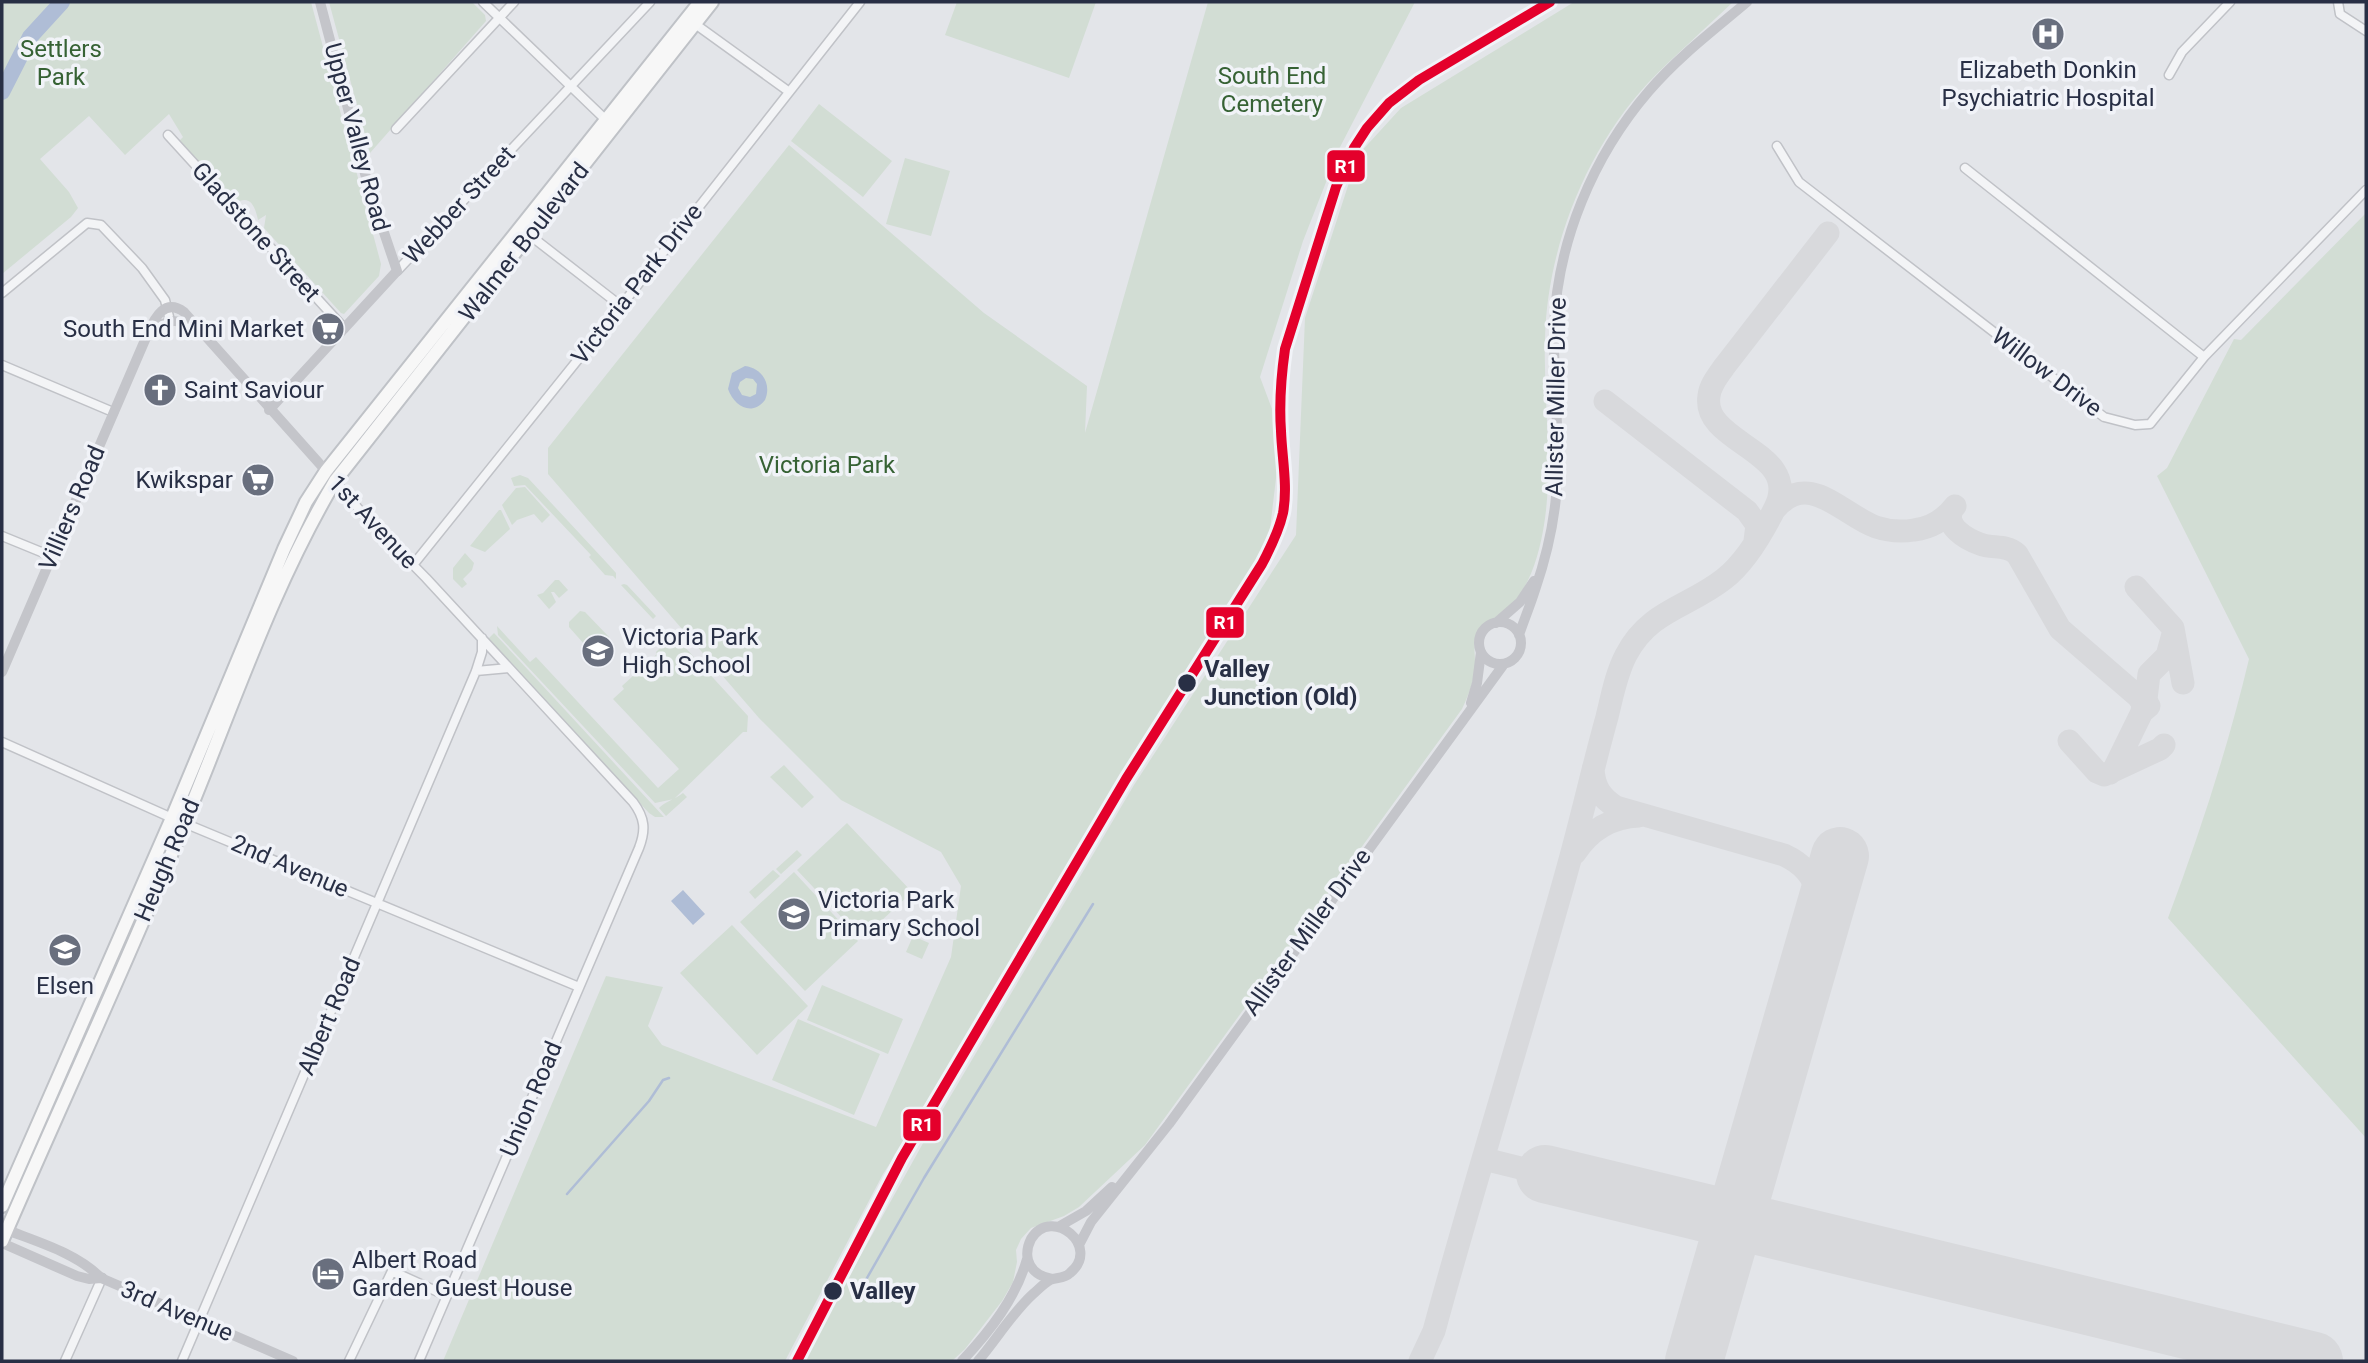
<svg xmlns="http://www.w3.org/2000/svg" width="2368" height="1363" font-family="Roboto,sans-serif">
	<rect width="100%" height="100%" fill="#e3e5e9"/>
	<path fill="#d2ddd4" d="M 2,2 L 311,2 L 381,264 L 379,276 L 344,314 L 341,313 L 264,228 L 266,215 L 258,220 C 255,207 251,194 235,203 L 178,142 L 183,137 L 169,114 L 125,155 L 89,116 L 40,159 L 69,192 L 78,208 L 71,217 L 2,274 Z
		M 329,2 L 472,2 L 485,15 L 486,21 L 370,153 Z
		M 957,2 L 1096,2 L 1069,78 L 945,35 Z
		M 1208,2 L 1415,2 L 1339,149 L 1303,241 L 1260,377 L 1272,409 L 1278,461 L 1269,538 L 930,1102 L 883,1174 L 785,1361 L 443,1361 L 606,976 L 663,987 L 648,1026 L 662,1045 L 876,1127 L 951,957 L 961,886 L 941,852 L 841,800 L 759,718 L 548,474 L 548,448 L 789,145 L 984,313 L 1087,386 L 1085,433 Z
		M 1574,2 L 1733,2 C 1705,29 1675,55 1648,83 C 1586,150 1547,248 1545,339 C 1543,401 1554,463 1544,525 C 1539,555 1530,589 1506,610 C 1497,618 1483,622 1477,633 C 1472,643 1476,658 1475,669 C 1473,684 1468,696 1462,709 L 1145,1145 L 1079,1207 L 1064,1216 L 1031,1228 L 1021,1239 L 1016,1250 L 1017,1262 L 1013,1282 L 1002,1301 L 965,1349 L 952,1361 L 802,1361 L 927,1136 L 1134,785 L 1296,535 L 1305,318 L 1358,155 L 1401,108 Z
		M 819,104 L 892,161 L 863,197 L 791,141 Z
		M 905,158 L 950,171 L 931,236 L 886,224 Z
		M 2366,213 L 2366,1138 L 2168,918 C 2200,833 2228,747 2249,659 L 2157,476 L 2167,468 L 2234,339 L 2241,340 Z
		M 520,475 L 528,478 L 607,563 L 616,573 L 616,579 L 613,576 L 605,575 L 589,557 L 591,555 L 525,485 L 514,486 L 511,478 Z
		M 525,487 L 550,515 L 542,523 L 534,514 L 517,520 L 512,525 L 502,505 L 516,488 Z
		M 499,510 L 501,510 L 510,529 L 485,552 L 470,546 Z
		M 465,553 L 474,563 L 472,570 L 463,579 L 467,584 L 462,588 L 453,579 L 453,568 Z
		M 555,580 L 559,580 L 568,590 L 559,598 L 554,592 L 551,592 L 556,602 L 549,609 L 537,595 L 543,593 Z
		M 624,584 L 627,585 L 656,616 L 653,619 L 621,585 Z
		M 580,611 L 585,612 L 609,637 L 608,643 L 597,653 L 592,653 L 569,627 L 569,622 Z
		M 497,626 L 530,662 L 536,657 L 658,788 L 679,769 L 613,699 L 624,689 L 622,686 L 657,654 L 656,652 L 667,641 L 664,638 L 671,632 L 748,716 L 747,732 L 743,732 L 674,799 L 655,803 L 498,635 Z
		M 494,633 L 664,817 L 655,817 L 649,813 L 488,639 Z
		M 784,765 L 814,797 L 802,808 L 770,777 Z
		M 683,793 L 687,797 L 666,816 L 659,808 C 664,802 676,799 683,793 Z
		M 847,823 L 912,892 L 862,939 L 797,870 Z
		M 797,850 L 802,855 L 781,874 L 776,869 Z
		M 773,870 L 780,876 L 755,899 L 749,892 Z
		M 794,872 L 858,941 L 805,991 L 740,922 Z
		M 732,925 L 808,1006 L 757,1055 L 680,973 Z
		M 913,936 L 929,943 L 922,959 L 906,952 Z
		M 822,985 L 903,1019 L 888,1054 L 807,1020 Z
		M 798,1019 L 880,1054 L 854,1115 L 772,1080 Z"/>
	<path fill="#afbdd6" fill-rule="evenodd" d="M 745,366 C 762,368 772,384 765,400 C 752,417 734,406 728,389 L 732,373 ZM 746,378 L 753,379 L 757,384 L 756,394 L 750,397 L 742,395 L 738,388 L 740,382 Z
		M 683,890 L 705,914 L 693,925 L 671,901 Z"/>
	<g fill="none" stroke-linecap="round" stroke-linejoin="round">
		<path stroke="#afbdd6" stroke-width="2.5" d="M 567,1194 L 649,1101 L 663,1080 L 669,1078
			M 859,1292 L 924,1178 L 1093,904"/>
		<path stroke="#afbdd6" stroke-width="16" d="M 2,92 L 30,37 L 62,2"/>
		<path stroke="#d8d9dc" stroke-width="23" d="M 1605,401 L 1747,511 L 1757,525 L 1755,541
			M 1775,509 C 1809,469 1842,515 1876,527 C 1888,531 1902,532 1914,530 C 1931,528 1945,519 1955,506
			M 1952,510 C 1944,526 1966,539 1980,544 C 1993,549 2005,544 2017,554 L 2060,629 L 2149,706 L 2142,712
			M 2136,587 L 2173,628 L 2183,683
			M 2148,705 L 2146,699 L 2149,674 L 2167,656 L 2173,634
			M 2069,741 L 2097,772 L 2104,775 L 2160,749 L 2164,745
			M 1593,769 C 1594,787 1601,798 1616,807 L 1784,855 C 1826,874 1822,911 1813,948
			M 2110,773 L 2114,769 L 2142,712 L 2143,703 L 2139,698
			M 1575,853 C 1590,830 1612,817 1639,816
			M 1484,1159 L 1545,1174
			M 1420,1361 L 1434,1331 C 1476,1176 1525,1022 1568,867 C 1582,817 1593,767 1607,717 C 1612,697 1616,674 1626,655 C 1649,610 1689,607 1724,579 C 1746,562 1763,532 1775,508 C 1804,451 1701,444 1709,396 C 1710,385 1718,376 1724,367 L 1828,233"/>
		<path stroke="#d8d9dc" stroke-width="58" d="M 1545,1174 L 2314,1361
			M 1694,1361 L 1840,856"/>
		<defs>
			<path id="street" d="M 483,2 L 607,121
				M 2338,2 L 2340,14 L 2366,31
				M 691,21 L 788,91
				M 2169,75 L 2182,52 L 2230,2
				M 396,129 L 514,2
				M 168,135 L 344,328
				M 1777,146 L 1799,182 L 2104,417 L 2135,425 L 2150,424 L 2204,357 L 2366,190
				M 1965,168 L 2204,357
				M 527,233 L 621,306
				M 397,271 L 650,2
				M 2,293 L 87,223 L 101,225 L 142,268 L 165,300 L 170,321
				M 2,365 L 113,412
				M 335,481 L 362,513 L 426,578 L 633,802 C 645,818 646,830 639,848 L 419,1361
				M 2,536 L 51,556
				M 413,565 L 621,306 L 860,2
				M 476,671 L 509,668
				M 2,742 L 172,818 L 579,987
				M 65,1361 L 102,1278
				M 182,1361 L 476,671 L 482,652 L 482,638
				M 349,1361 L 392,1271 L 447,1296"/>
			<path id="primary" d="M 2,1206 L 172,818 L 284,549 L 306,502 L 326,471 L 700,2
				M 2,1241 C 63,1100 128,961 186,819 C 233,706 272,587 335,481 L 712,2"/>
		</defs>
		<use href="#street" stroke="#c0c2c7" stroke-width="11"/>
		<use href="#primary" stroke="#bfc2c7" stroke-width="16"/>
		<use href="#street" stroke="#f3f4f6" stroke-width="8"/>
		<path stroke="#c4c5ca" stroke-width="10" d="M 152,333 C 164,318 180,318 196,329
			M 269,410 L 397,271 L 368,185 L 320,2
			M1479 643a21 21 0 1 1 42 0a21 21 0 1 1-42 0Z
			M 1496,623 L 1520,602 L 1534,581
			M 1519,635 C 1524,620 1530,606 1535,590 C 1545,561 1553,528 1556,497 C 1561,440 1553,385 1554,328 C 1557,242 1593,156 1649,91 C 1678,57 1714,30 1747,2
			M 2,672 L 148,333 C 155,317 165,298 184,312 L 335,481
			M 1471,703 L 1477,683 L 1481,652
			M 1058,1227 L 1086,1211 L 1112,1187
			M 2,1228 C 34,1241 76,1252 101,1278 L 293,1361
			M 2,1243 L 77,1276 L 89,1279 L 101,1278
			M 1079,1245 L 1091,1222 L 1169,1124 L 1504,664
			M 962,1361 C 990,1331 1016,1298 1027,1259
			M 978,1361 C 996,1340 1013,1312 1033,1294 C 1038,1290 1044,1283 1050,1280 C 1057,1277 1064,1279 1070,1273 C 1102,1247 1052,1205 1031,1239 C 1028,1245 1026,1252 1028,1260 C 1031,1271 1041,1277 1052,1279"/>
		<use href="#primary" stroke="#f7f7f7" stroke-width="12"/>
		<defs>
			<path id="rail" d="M 797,1361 L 834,1291"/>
		</defs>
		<use href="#rail" stroke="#cccdd0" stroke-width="5"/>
		<use href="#rail" stroke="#f1f3f8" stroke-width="2.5" stroke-dasharray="8" stroke-linecap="butt"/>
		<defs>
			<path id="rail-1" d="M 797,1361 L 902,1158 L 1126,779 L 1262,564 C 1271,547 1279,531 1283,513 C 1288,487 1282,458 1281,431 C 1279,403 1281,377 1285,349 L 1336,187 L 1354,148 L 1367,128 L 1389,103 L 1419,80 L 1550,2"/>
		</defs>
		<use href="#rail-1" stroke="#f1f3f8" stroke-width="16"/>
		<use href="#rail-1" stroke="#e4002b" stroke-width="10"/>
	</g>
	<defs>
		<symbol id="hospital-disc" viewBox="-11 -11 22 22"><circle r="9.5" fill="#696f7e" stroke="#f1f3f8"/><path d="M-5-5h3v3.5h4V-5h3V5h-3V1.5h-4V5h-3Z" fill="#fff"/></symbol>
		<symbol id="supermarket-disc" viewBox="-11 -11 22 22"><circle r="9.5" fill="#696f7e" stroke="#f1f3f8"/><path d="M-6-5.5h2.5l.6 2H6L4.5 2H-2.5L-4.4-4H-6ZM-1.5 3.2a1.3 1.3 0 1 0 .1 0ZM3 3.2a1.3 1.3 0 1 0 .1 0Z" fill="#fff"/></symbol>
		<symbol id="church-disc" viewBox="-11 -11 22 22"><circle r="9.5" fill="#696f7e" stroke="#f1f3f8"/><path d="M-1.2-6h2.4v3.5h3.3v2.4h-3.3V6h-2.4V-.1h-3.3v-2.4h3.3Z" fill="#fff"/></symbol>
		<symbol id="school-disc" viewBox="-11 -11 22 22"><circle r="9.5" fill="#696f7e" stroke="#f1f3f8"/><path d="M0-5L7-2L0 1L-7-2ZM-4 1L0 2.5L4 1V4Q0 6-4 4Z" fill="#fff"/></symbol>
		<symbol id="hotel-disc" viewBox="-11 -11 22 22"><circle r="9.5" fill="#696f7e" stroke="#f1f3f8"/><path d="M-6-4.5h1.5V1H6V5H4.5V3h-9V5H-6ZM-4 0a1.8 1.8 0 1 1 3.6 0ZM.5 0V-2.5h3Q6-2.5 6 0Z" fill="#fff"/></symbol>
	</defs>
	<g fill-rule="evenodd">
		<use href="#hospital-disc" x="2029" y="15" width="38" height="38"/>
		<use href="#supermarket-disc" x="309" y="310" width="38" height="38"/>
		<use href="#church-disc" x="141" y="371" width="38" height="38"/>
		<use href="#supermarket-disc" x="239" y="461" width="38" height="38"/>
		<use href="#school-disc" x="579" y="632" width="38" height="38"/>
		<use href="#school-disc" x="775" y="895" width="38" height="38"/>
		<use href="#school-disc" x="46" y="931" width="38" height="38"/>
		<use href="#hotel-disc" x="309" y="1255" width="38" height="38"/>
	</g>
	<g fill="#282f45" stroke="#f1f3f8" stroke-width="2.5">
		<circle cx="1187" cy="683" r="10"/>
		<circle cx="833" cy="1291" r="10"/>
	</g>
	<g text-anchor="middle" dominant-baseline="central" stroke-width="7" stroke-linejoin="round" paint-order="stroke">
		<g font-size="24" fill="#366234" stroke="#f1f3f8">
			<text x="61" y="49">Settlers<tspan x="61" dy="28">Park</tspan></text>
			<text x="1272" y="76">South End<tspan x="1272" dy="28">Cemetery</tspan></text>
			<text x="827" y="465">Victoria Park</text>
		</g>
		<g font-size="24" fill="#282f45" stroke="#f1f3f8" text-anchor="start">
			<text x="2048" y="70" text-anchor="middle">Elizabeth Donkin<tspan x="2048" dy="28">Psychiatric Hospital</tspan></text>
			<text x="304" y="329" text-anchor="end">South End Mini Market</text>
			<text x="184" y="390">Saint Saviour</text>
			<text x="233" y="480" text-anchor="end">Kwikspar</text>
			<text x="622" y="637">Victoria Park<tspan x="622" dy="28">High School</tspan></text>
			<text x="818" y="900">Victoria Park<tspan x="818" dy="28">Primary School</tspan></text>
			<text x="65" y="986" text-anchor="middle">Elsen</text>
			<text x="352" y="1260">Albert Road<tspan x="352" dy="28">Garden Guest House</tspan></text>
		</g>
		<g font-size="24" fill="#282f45" stroke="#f1f3f8">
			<text transform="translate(357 137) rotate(75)">Upper Valley Road</text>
			<text transform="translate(459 205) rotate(-47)">Webber Street</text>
			<text transform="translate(256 232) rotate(48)">Gladstone Street</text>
			<text transform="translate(524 242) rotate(-52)">Walmer Boulevard</text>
			<text transform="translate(637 284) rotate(-52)">Victoria Park Drive</text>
			<text transform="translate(2047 372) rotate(37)">Willow Drive</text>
			<text transform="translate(1556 397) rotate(-89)">Allister Miller Drive</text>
			<text transform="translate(72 508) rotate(-67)">Villiers Road</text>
			<text transform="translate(373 522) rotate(47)">1st Avenue</text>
			<text transform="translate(167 860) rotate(-67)">Heugh Road</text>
			<text transform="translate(290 866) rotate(23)">2nd Avenue</text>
			<text transform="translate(1307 932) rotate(-54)">Allister Miller Drive</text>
			<text transform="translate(329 1016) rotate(-67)">Albert Road</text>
			<text transform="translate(531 1099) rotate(-67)">Union Road</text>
			<text transform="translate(177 1311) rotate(23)">3rd Avenue</text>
		</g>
		<g font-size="24" font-weight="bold" fill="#282f45" stroke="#f1f3f8" text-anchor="start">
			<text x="1204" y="669">Valley<tspan x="1204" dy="28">Junction (Old)</tspan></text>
			<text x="850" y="1291">Valley</text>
		</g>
	</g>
	<g stroke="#f1f3f8" stroke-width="2.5">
		<rect x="1326" y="149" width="40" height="34" rx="7" fill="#e4002b"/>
		<rect x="1205" y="606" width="40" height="33" rx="7" fill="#e4002b"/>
		<rect x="902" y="1108" width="40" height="34" rx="7" fill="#e4002b"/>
	</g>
	<g font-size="19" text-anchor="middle" font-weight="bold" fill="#fff">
		<text x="1346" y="173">R1</text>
		<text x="1225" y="629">R1</text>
		<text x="922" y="1131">R1</text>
	</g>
	<rect width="2368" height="1363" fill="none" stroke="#282f45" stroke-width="7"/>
</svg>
